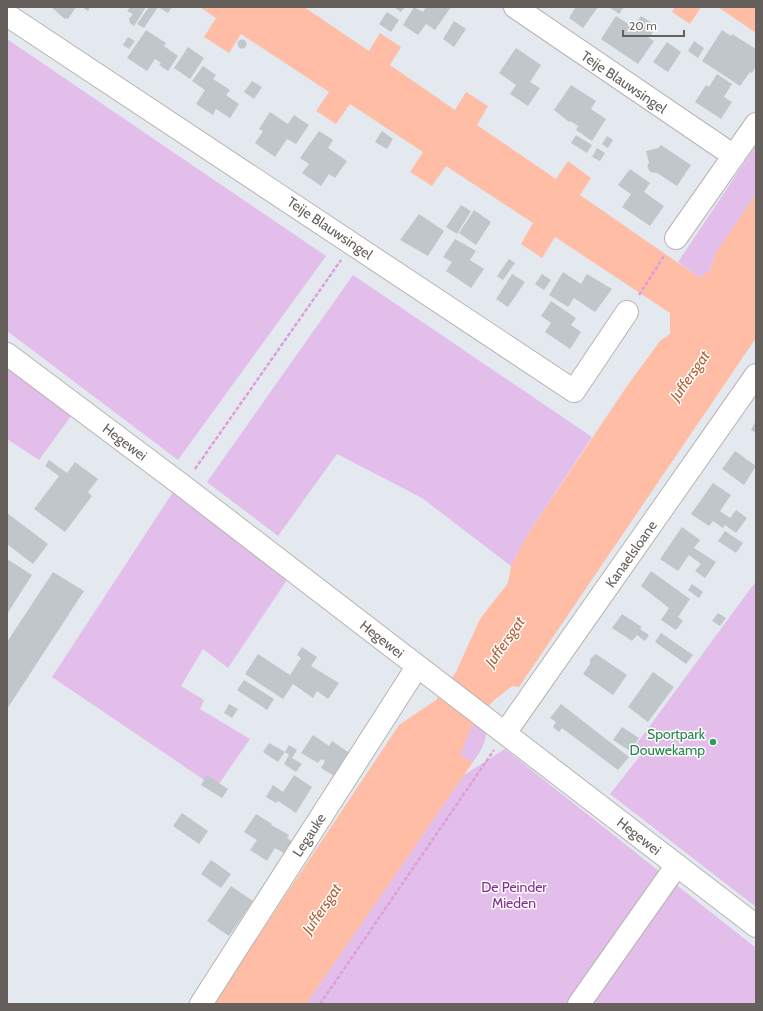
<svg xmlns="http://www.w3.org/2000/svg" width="763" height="1011" font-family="Cabin,sans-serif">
	<rect width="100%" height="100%" fill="#e4e9f0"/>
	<path fill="#e3beea" d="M 7,39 L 326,256 L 178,460 L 7,331 Z
		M 756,145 L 756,194 L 715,254 L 711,269 L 700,278 L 678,262 Z
		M 353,275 L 592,437 L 528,534 L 511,566 L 422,498 L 337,454 L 278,536 L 207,482 Z
		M 7,361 L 74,412 L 39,460 L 7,439 Z
		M 175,489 L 289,577 L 228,668 L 203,649 L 181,686 L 204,700 L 200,709 L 250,739 L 216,788 L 52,677 Z
		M 756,581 L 756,907 L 610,794 L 643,752 L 635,746 Z
		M 475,723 L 486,726 C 488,740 481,751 473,762 L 460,755 L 470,728 Z
		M 505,749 L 756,948 L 756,1004 L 306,1004 L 464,775 Z"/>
	<path fill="#ffbda5" d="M 200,7 L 304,7 L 369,51 L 380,33 L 401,47 L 390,65 L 455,110 L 466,92 L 488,106 L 477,125 L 556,179 L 568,161 L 591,178 L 580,195 L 700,278 L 711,269 L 715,254 L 756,194 L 756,338 L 519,687 L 512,686 L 493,701 L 475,723 L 471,728 L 460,755 L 473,762 L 306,1004 L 213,1004 L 399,725 L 436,700 L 456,672 L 480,619 L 508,583 L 511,566 L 528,534 L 627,386 L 660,341 L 670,334 L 670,313 L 555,237 L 542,258 L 521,244 L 533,223 L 446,166 L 432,186 L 410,172 L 423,152 L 350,104 L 336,124 L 316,111 L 329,92 L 241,34 L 229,53 L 204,37 L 216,18 Z
		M 675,7 L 701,7 L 690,24 L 672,12 Z
		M 718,7 L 756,7 L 756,33 Z"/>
	<path fill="#c1c6cb" d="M 51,7 L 76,7 L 68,19 L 66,18 L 65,19 Z
		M 82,7 L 90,7 L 88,11 Z
		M 130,7 L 146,7 L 134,26 L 130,23 L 129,19 L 133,14 L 127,11 Z
		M 149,7 L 158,7 L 144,28 L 137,24 Z
		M 158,7 L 172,7 L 168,13 Z
		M 394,7 L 405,7 L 401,12 Z
		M 414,7 L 423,12 L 426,7 L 451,7 L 435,30 L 426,24 L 418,35 L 403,25 Z
		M 574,7 L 598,7 L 583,28 L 569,18 L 575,8 Z
		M 609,7 L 624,7 L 619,14 Z
		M 387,12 L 399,20 L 391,32 L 379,24 Z
		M 616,16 L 633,27 L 641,16 L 657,26 L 649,38 L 654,41 L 638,64 L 601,39 Z
		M 454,21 L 466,29 L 454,47 L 443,39 Z
		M 146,30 L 166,43 L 164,46 L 178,56 L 168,71 L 159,65 L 161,63 L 155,59 L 147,71 L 127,58 Z
		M 722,30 L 731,36 L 732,34 L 756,49 L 756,66 L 752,73 L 750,72 L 740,86 L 702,61 Z
		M 128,37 L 135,41 L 129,49 L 123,45 Z
		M237.5 44a4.5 4.5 0 1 1 9 0a4.5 4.5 0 1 1-9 0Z
		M 694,41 L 704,48 L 698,58 L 688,51 Z
		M 667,42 L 681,52 L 668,72 L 653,62 Z
		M 188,47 L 204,58 L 190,79 L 174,68 Z
		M 516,48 L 541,65 L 530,82 L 540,88 L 528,106 L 510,94 L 516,85 L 499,73 Z
		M 203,66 L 216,75 L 213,79 L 230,90 L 226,95 L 239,104 L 230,118 L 216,109 L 213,115 L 196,104 L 205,90 L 192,81 Z
		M 717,74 L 732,84 L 724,97 L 732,102 L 721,119 L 695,102 L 706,85 L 709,87 Z
		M 252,81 L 262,87 L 254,99 L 244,92 Z
		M 571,85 L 596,101 L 591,109 L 606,119 L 592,141 L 576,130 L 578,126 L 570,121 L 569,122 L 554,110 Z
		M 270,112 L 288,124 L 294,115 L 309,125 L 296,144 L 287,139 L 275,157 L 255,143 L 263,131 L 259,129 Z
		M 319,131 L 333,140 L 328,148 L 347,161 L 335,178 L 329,174 L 321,186 L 302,173 L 309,164 L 300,158 Z
		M 382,131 L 393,139 L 387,149 L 375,142 Z
		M 576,135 L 592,145 L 587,153 L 571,143 Z
		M 607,136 L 613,140 L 608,148 L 602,144 Z
		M 661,145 L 691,165 L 677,186 L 657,173 L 650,172 L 647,166 L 649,163 L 646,151 L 658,148 Z
		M 597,148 L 605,153 L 600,161 L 592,157 Z
		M 630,169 L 650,183 L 644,192 L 664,206 L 650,226 L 622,207 L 631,194 L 618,185 Z
		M 461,205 L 471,211 L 457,234 L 446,227 Z
		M 474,210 L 491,222 L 476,245 L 459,233 Z
		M 419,214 L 444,231 L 428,256 L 400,240 Z
		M 455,239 L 476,251 L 470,260 L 484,269 L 471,288 L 446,271 L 452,262 L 443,257 Z
		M 509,259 L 515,263 L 503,280 L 497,276 Z
		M 563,272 L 581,284 L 587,274 L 612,289 L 595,312 L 574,298 L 568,307 L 549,295 Z
		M 512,274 L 525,282 L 508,307 L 496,299 Z
		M 542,274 L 551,280 L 544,290 L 535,284 Z
		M 551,301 L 576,318 L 571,325 L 581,332 L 570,349 L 545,332 L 551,323 L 541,316 Z
		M 756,420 L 756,433 L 751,430 Z
		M 735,451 L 756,466 L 744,485 L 722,469 Z
		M 49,460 L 67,473 L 75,462 L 98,479 L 88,492 L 92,496 L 65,532 L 34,509 L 59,476 L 45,466 Z
		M 713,483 L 731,495 L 720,511 L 730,518 L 736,510 L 747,518 L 736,533 L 725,525 L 723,528 L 713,521 L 709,526 L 691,514 Z
		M 7,513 L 48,544 L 33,564 L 7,544 Z
		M 682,527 L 700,540 L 694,548 L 716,562 L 705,578 L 695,571 L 701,564 L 689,555 L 678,571 L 660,559 Z
		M 725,531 L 743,543 L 736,553 L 718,541 Z
		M 7,559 L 32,575 L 7,614 Z
		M 651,571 L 690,599 L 678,617 L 683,621 L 676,630 L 661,620 L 669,608 L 641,586 Z
		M 53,572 L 84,591 L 7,709 L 7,642 Z
		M 692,584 L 703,592 L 699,598 L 688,590 Z
		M 718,613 L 726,618 L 720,626 L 712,621 Z
		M 622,614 L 642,627 L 640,629 L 649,635 L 645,641 L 637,635 L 632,641 L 612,628 Z
		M 661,633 L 693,655 L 686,664 L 655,642 Z
		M 302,647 L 317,657 L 311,666 L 339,683 L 328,699 L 317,691 L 313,698 L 293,684 L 283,699 L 245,674 L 258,654 L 290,675 L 301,658 L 297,655 Z
		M 596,654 L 627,675 L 613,695 L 583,674 L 590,664 L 590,659 Z
		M 653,672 L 674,687 L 648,722 L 628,707 Z
		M 244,680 L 274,699 L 267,710 L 237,690 Z
		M 229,704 L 238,709 L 232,718 L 224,713 Z
		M 561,704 L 629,757 L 618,770 L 562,728 L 559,732 L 553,727 L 556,722 L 550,718 Z
		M 622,727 L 639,738 L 630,751 L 613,740 Z
		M 313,735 L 329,746 L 332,741 L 354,756 L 339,779 L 321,768 L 325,761 L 321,759 L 318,763 L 301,753 Z
		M 269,743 L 285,752 L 289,745 L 297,750 L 292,758 L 302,764 L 296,772 L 284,764 L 289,755 L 285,752 L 278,762 L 263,752 Z
		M 207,775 L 228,789 L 222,798 L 201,785 Z
		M 294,775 L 312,787 L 296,813 L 278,801 L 276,803 L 266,797 L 273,785 L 283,792 Z
		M 182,813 L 208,831 L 199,844 L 173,826 Z
		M 256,814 L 272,824 L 271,825 L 289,835 L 287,838 L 292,841 L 284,853 L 275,848 L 267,861 L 250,850 L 257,840 L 244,832 Z
		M 211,860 L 231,874 L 221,888 L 201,874 Z
		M 231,886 L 253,901 L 229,936 L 207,921 Z"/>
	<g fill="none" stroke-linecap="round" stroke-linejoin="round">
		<defs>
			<path id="minor" d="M 515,7 L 734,156
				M 7,15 L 574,391 L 627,312
				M 676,238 L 756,124
				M 7,354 L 183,486 L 756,926
				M 505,733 L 756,375
				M 201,1004 L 417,667
				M 579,1004 L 677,865"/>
		</defs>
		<use href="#minor" stroke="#b8b3b0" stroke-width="24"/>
		<path stroke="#de9fd8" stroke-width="2.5" stroke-dasharray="4 2" stroke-linecap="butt" d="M 639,295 L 664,256
			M 195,469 L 341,260
			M 320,1004 L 494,750"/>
		<use href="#minor" stroke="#fff" stroke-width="22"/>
	</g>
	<circle fill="#2e9e5b" stroke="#fff" stroke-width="1.5" cx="713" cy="742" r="4"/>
	<g text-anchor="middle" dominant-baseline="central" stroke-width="3" stroke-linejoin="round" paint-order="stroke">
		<g font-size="14" fill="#66605c" stroke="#fff">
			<text transform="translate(624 82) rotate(34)">Teije Blauwsingel</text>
			<text transform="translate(330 228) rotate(34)">Teije Blauwsingel</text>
			<text transform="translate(125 442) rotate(37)">Hegewei</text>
			<text transform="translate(631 554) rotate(-55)">Kanaelsloane</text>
			<text transform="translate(382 639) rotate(38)">Hegewei</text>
			<text transform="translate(309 835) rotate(-57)">Legauke</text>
			<text transform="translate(639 836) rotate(38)">Hegewei</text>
		</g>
		<g font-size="14" fill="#27864d" stroke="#fff" text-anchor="end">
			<text x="705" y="734">Sportpark<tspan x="705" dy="16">Douwekamp</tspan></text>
		</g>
		<g font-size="14" fill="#862e93" stroke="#fff">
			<text x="514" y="887">De Peinder<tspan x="514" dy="16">Mieden</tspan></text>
		</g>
		<g font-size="15" font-style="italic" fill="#b35f34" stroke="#fff">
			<text transform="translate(690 376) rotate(-55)">Juffersgat</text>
			<text transform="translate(505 642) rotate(-55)">Juffersgat</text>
			<text transform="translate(322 909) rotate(-56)">Juffersgat</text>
		</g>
	</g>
	<rect width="763" height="1011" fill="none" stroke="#66605c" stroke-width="16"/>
	<path d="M623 30v6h61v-6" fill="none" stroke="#66605c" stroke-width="2"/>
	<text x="629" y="30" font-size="12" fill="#66605c" stroke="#ffffff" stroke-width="3" paint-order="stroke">20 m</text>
</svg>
